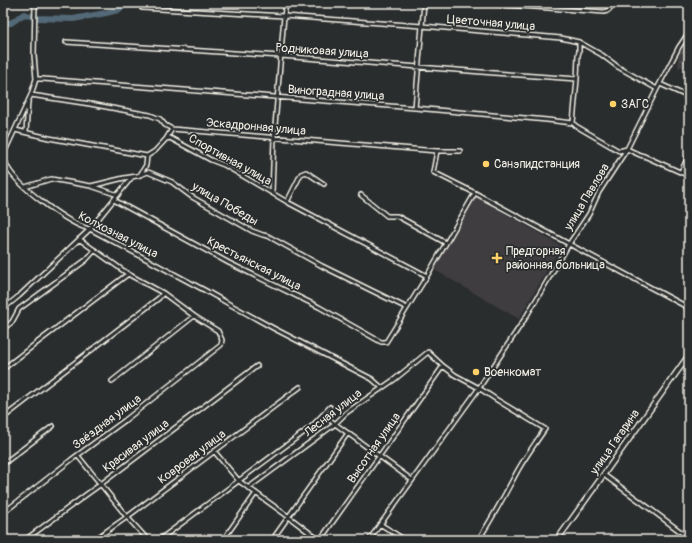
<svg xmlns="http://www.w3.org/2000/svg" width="692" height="543" font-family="Pangolin,sans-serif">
	<defs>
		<pattern id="industrial-grid" width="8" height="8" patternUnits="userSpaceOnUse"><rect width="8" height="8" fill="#3f3c40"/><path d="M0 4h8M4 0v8" fill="none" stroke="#5b595c"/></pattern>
	</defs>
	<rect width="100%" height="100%" fill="#2a2d2e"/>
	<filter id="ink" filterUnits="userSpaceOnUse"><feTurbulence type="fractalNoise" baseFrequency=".025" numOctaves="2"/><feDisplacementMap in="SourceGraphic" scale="8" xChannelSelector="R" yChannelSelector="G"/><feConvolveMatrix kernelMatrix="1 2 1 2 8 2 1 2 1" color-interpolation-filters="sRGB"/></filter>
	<g filter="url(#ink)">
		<path fill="#3f3c40" d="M 475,196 L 561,246 L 519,319 L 433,269 Z"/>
		<path fill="url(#industrial-grid)" d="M 689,43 L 689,67 L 678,67 L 679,54 L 683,48 L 686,48 Z"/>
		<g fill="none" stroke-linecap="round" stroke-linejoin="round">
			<path stroke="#536977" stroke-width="6" d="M 3,22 L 11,23 L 24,14 L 36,18 L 73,19 L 106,13 L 118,10 L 129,3"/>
			<defs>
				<path id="minor" d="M 35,3 L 34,55 L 36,79 L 31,95 L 5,151 C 4,156 5,162 7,166 C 16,185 69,225 90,229 L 206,291 L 231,305 L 273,328 L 372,379 L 381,387
					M 478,3 L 604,12 C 609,11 611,9 612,3
					M 142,8 L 284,16 L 422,26 L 561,38 L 579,42 L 602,55 L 618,67 L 657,89
					M 66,42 L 281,56 L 494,73 L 577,79
					M 36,79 L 43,79 L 415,108 L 547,120 L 573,123 L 576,126 L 619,151 L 627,149 L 640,155 L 644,156 L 689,176
					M 660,84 L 689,97
					M 31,95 L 90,104 L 150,115 L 160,119 L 165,125 L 172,129 L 437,151 L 433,172 L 475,193 L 569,244 L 689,308
					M 415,108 L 424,3
					M 573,123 L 577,79 L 578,55 L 579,52 L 579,42
					M 15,130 L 49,138 L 147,156 L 155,151 L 166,139 L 170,138 L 211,160 L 224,165 L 289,203 L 427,276
					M 26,132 L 28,102
					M 166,139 L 172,129
					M 437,151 L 460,151
					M 681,172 L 689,155
					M 140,175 L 146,165 L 147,156
					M 91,186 L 118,195
					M 25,187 L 51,179 L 91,186 L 124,178 L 137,176 L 148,172 L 172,182 L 192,197 L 252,231 L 263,235 L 268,236 L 322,266 L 407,308
					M 272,193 L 274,138 L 284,16 L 286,3
					M 361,195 L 387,216 L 397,216 L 446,243
					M 114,200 L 229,263 L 319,307 L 381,342 L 386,342 L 427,276 L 475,193
					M 287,202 L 301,174 L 306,172 L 324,184
					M 3,309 L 19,296 L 90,229 L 132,177
					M 3,329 L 12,322 L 19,309 L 86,260 L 95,250
					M 3,369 L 38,342 L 128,274
					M 112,381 L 194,316
					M 323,415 L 412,480
					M 3,418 L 159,298 L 163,293
					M 214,451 L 239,481 L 289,517 L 319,540
					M 78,456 L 127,517 L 148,540
					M 3,464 L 53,426
					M 604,475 L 645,505 L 689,538
					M 248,488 L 335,424 L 346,413 L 395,379 L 428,352 L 443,366 L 455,375 L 479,388 L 497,400 L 545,429 C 536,442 526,456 518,470 C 505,494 493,518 478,540
					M 3,513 L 71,460 L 124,421 L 221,345 L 222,340 L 218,331 L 194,316 L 163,293 L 128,274 L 79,239
					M 380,524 L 405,540
					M 25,540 L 87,494 L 101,484 L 257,366
					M 94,540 L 127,517 L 300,387
					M 159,540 L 311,427 L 330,407
					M 223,540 L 256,493
					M 272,540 L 348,433
					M 320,540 L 443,366
					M 369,540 L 479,388 L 526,317 L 569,244 L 589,214 L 599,192 L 627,149 L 657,89 L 679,47 L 689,32"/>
				<path id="tertiary" d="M 557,540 L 689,355"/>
			</defs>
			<use href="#minor" stroke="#f4f1e8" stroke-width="6"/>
			<use href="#tertiary" stroke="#f4f1e8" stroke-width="7"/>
			<use href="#minor" stroke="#2a2d2e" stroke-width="3"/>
			<use href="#tertiary" stroke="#2a2d2e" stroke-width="4"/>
		</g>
	</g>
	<g fill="#ffd166" stroke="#2a2d2e" stroke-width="1.5">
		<circle cx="613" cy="104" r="4"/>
		<circle cx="486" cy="164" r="4"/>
		<path d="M495 252h4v4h4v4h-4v4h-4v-4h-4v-4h4z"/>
		<circle cx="476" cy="372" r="4"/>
	</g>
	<g text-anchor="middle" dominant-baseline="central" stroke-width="3.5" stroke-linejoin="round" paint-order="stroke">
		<g font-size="12" fill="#f4f1e8" stroke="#2a2d2e">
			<text transform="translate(491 23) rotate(5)">Цветочная улица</text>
			<text transform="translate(322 51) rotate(4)">Родниковая улица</text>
			<text transform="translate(336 93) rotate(4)">Виноградная улица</text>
			<text transform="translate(256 127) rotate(5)">Эскадронная улица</text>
			<text transform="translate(230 160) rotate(29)">Спортивная улица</text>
			<text transform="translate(587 197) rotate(-59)">улица Павлова</text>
			<text transform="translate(225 204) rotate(30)">улица Победы</text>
			<text transform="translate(118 235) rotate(27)">Колхозная улица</text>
			<text transform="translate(254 264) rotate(27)">Крестьянская улица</text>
			<text transform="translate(333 413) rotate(-38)">Лесная улица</text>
			<text transform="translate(107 422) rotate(-37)">Звёздная улица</text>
			<text transform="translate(615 442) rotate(-55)">улица Гагарина</text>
			<text transform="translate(136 446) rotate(-37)">Красивая улица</text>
			<text transform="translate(374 448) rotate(-55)">Высотная улица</text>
			<text transform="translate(192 457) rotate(-37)">Ковровая улица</text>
		</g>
		<g font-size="12" fill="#f4f1e8" stroke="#2a2d2e" text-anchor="start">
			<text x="621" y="104">ЗАГС</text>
			<text x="494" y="164">Санэпидстанция</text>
			<text x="506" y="251">Предгорная<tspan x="506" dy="14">районная больница</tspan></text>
			<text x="484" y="372">Военкомат</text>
		</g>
	</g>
	<rect width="692" height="543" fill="none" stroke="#2a2d2e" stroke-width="16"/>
	<rect x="8" y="8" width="676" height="527" fill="none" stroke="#f4f1e8" stroke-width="1.5" filter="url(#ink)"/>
</svg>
